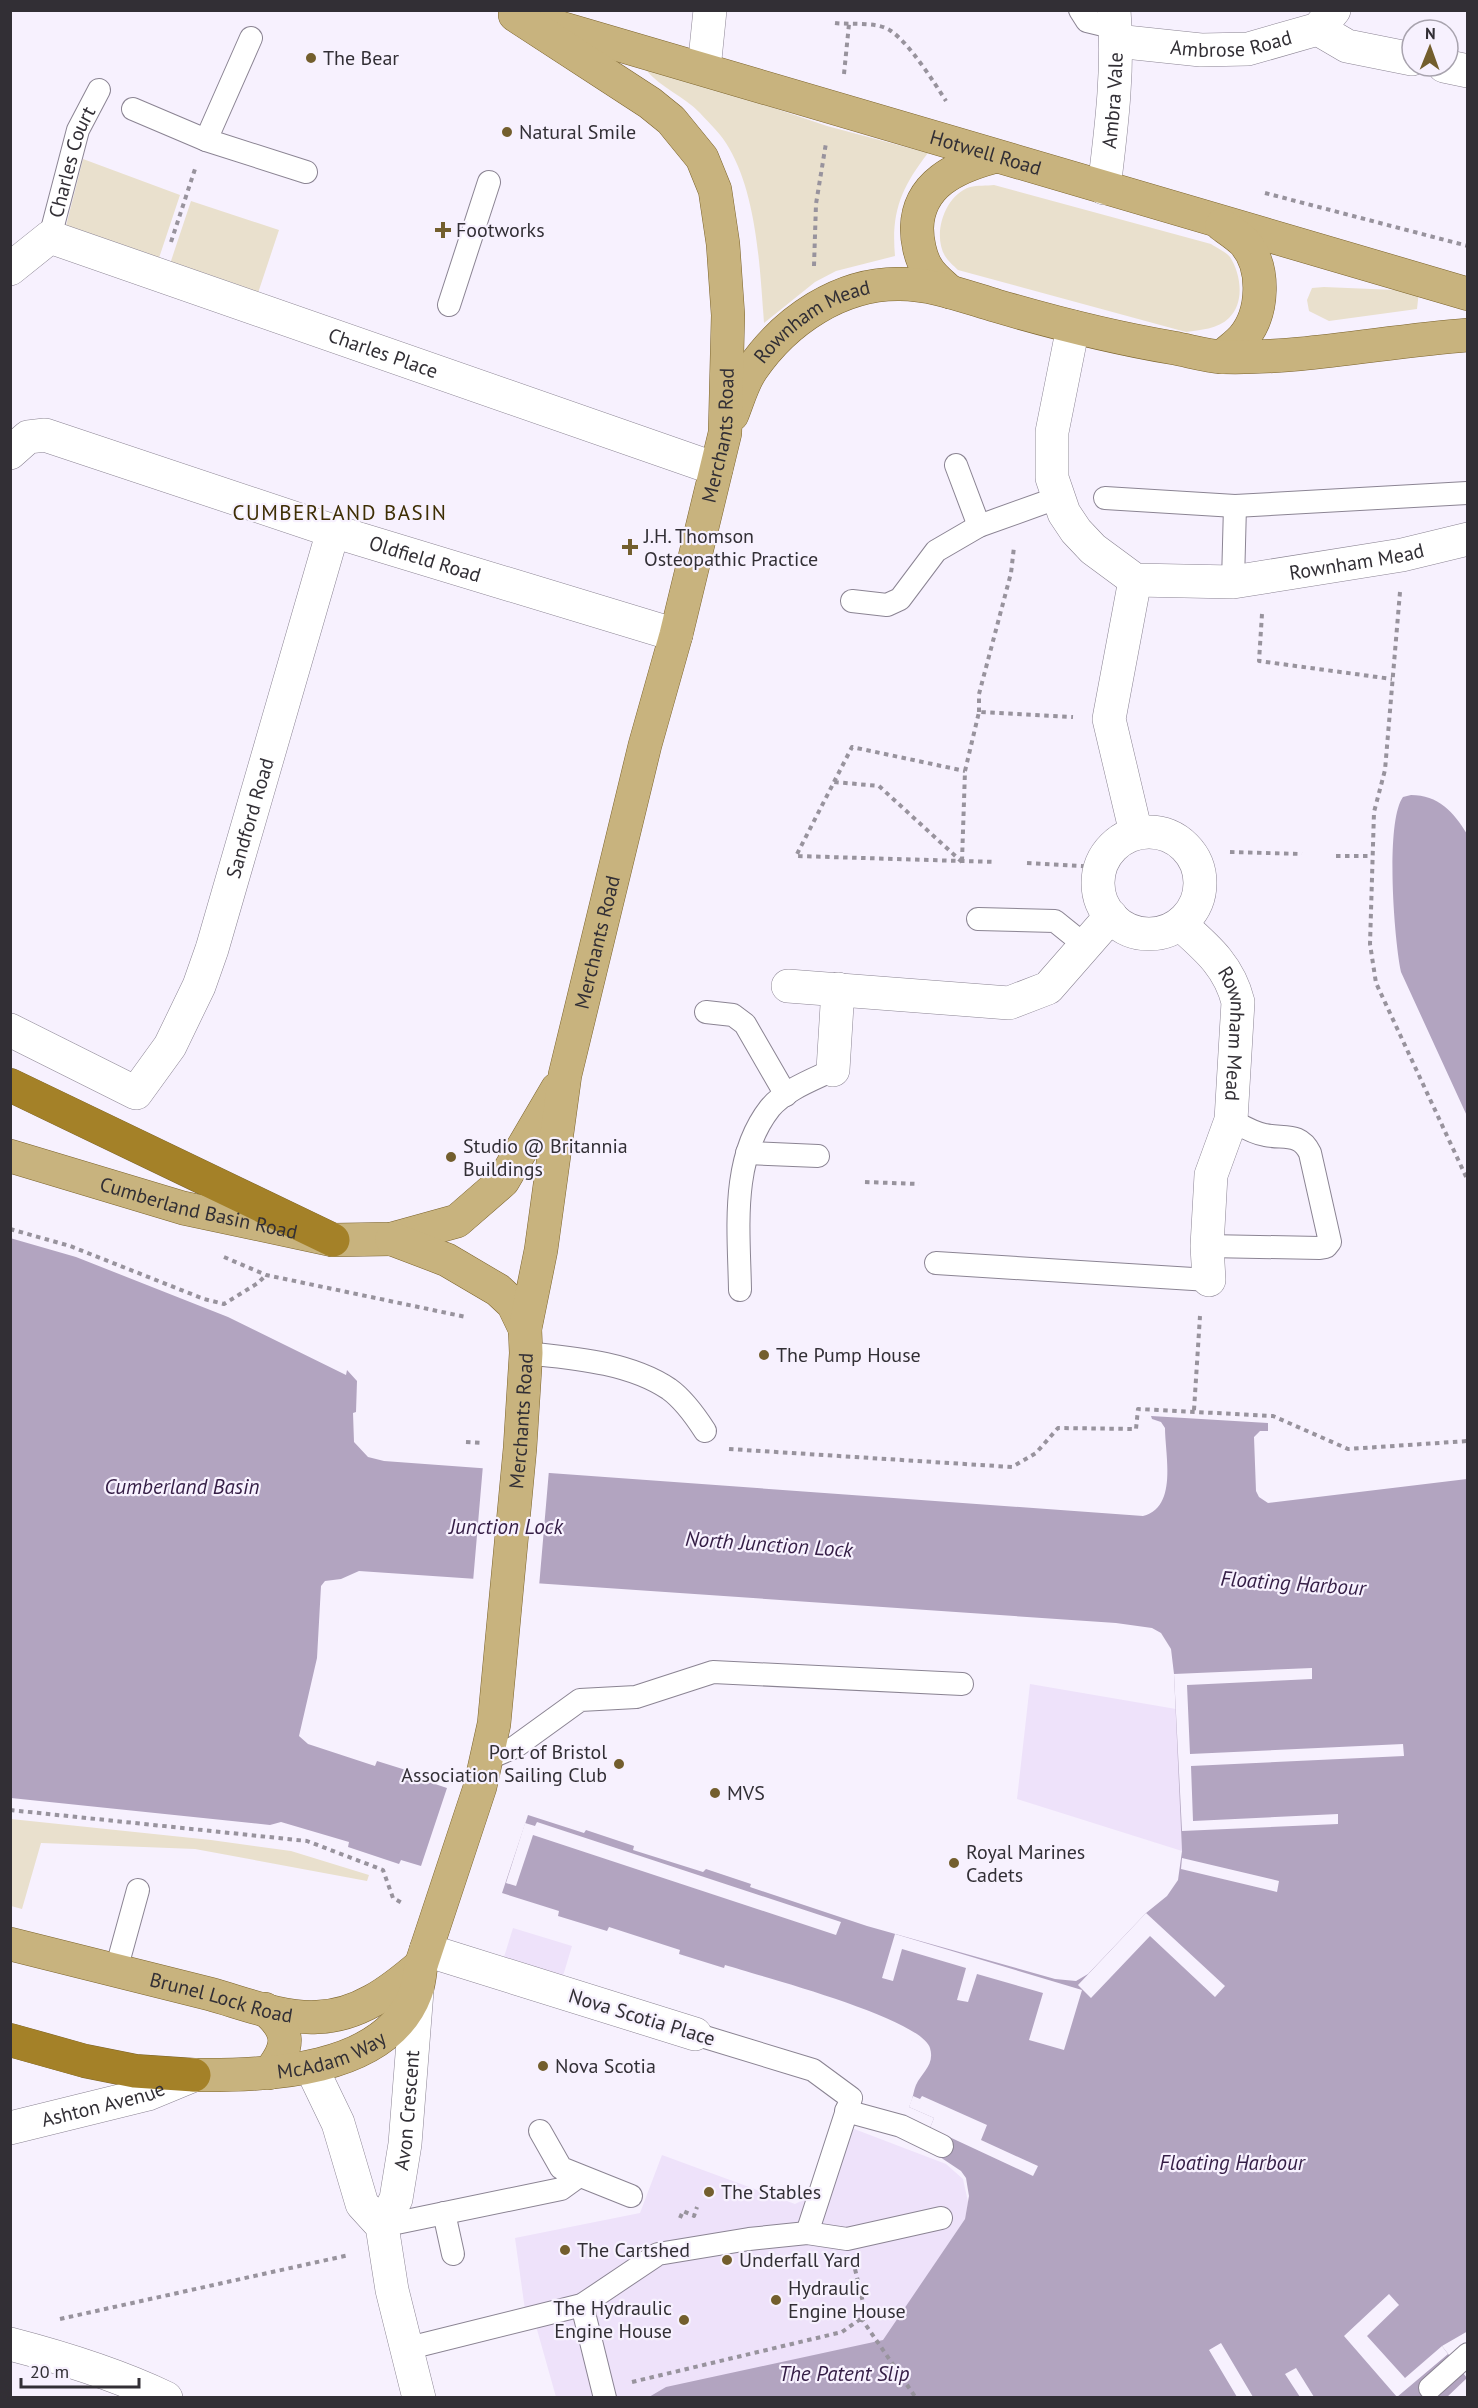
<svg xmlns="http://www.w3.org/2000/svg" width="1478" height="2408" font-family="'PT Sans',sans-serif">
	<rect width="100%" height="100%" fill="#f7f1fe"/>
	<path fill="#eee2fa" d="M 1030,1684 L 1176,1709 L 1182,1851 L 1017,1799 Z
		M 513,1928 L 572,1946 L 563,1976 L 504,1957 Z
		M 849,2127 L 946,2164 L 963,2179 L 968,2202 L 965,2219 L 884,2340 L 868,2397 L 556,2397 L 536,2326 L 525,2310 L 515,2238 L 640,2213 L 662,2155 L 795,2204 L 811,2196 Z"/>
	<path fill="#e9e0cd" d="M 650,66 L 827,126 L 928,153 C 901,188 891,212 895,256 L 836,271 L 815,282 L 764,323 C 760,269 757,196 729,148 C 722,135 710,124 700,113 C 684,96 661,88 646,70 Z
		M 83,159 L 180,195 L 159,258 L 66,226 Z
		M 994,185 L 1211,244 C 1217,248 1226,252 1230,257 C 1241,274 1245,303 1229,318 C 1218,329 1200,330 1186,332 L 958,270 C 954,266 948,261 945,256 C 932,234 945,195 970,187 C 977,185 987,186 994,185 Z
		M 191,201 L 279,230 L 258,293 L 170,264 Z
		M 1324,287 L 1419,291 L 1417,309 L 1329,321 L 1309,311 L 1307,300 L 1312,288 Z
		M 11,1819 L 211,1840 L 291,1851 L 369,1875 L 367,1881 L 195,1849 L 41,1843 L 22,1909 L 11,1906 Z"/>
	<path fill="#b2a4c0" d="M 1411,795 C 1438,795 1454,812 1467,834 L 1467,1116 L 1401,972 C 1394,939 1385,822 1403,797 Z
		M 10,1238 L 76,1257 L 228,1317 L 346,1375 L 347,1370 L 357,1381 L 356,1412 L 353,1413 L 354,1442 L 368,1457 L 384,1461 L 1143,1516 C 1178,1507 1165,1455 1165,1428 L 1161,1422 L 1152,1419 L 1151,1416 L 1268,1423 L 1268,1431 L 1260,1431 L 1254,1437 L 1256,1491 L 1259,1497 L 1268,1503 L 1467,1479 L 1468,2331 L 1442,2346 L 1467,2378 L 1446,2398 L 649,2397 L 666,2387 L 883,2340 L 965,2219 L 969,2196 L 966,2178 L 961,2171 L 937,2155 L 930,2128 L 934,2118 L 909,2107 C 913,2100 913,2092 916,2085 C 922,2072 935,2065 930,2048 C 921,2018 760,1976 725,1965 L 724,1968 L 679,1954 L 680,1950 L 609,1927 L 607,1931 L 558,1916 L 559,1911 L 502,1893 L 528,1815 L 584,1833 L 586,1830 L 634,1846 L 633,1850 L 703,1872 L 706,1869 L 751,1884 L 750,1887 L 867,1926 L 1055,1979 L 1076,1981 L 1088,1974 L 1146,1913 L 1167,1896 L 1178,1880 L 1182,1851 L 1174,1674 L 1171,1649 L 1161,1633 L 1152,1628 L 1116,1623 L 359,1571 L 341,1579 L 325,1581 L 321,1586 L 317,1658 L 299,1736 L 308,1744 L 375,1766 L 377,1761 L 409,1771 L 426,1778 L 426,1781 L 447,1788 L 421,1866 L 401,1860 L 399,1864 L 348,1847 L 349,1842 L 281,1822 L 270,1825 L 11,1798 Z"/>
	<path fill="#f7f1fe" d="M 483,1465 L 549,1470 L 539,1587 L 473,1582 Z
		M 1312,1668 L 1312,1679 L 1187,1685 L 1190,1754 L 1403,1744 L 1404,1756 L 1191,1766 L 1193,1821 L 1338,1814 L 1338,1824 L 1182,1831 L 1174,1674 Z
		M 537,1822 L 841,1922 L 836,1935 L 533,1835 L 516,1886 L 506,1883 L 525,1823 L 535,1826 Z
		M 1182,1858 L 1279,1881 L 1277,1892 L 1181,1869 Z
		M 1146,1913 L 1225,1986 L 1215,1997 L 1150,1936 L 1091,1998 L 1078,1985 Z
		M 895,1934 L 1082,1990 L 1064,2050 L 1029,2040 L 1043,1993 L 977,1974 L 968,2002 L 957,2000 L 966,1968 L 902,1949 L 893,1981 L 882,1978 Z
		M 913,2096 L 920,2099 L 922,2096 L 987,2125 L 981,2140 L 1038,2166 L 1033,2176 L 930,2128 L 934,2118 L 909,2107 Z
		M 1389,2294 L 1399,2305 L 1367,2336 L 1405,2378 L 1442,2346 L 1448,2354 L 1397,2397 L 1344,2336 Z
		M 1221,2343 L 1253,2397 L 1237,2397 L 1209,2350 Z
		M 1296,2368 L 1314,2397 L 1300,2397 L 1285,2374 Z"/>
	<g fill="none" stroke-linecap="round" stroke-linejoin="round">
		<defs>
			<g id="lane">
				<path d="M 1080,10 L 1087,21 L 1116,28"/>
				<path d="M 133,109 L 206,140 L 306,172"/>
				<path d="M 206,140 L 251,38"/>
				<path id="s1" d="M 50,237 L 78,130 L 99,90"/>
				<path d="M 449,305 L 489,182"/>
				<path d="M 956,465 L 979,526"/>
				<path d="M 1105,498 L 1235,506 L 1467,493"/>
				<path d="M 1233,582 L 1235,506"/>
				<path d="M 852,601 L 887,605 L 900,599 L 936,551 L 979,526 L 1057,498"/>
				<path d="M 978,919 L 1055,921 L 1086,946"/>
				<path d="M 706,1012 L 733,1015 L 745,1024 L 786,1095"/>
				<path d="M 747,1153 L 818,1156"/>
				<path d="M 1207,1246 L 1320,1248 L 1326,1247 L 1330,1242 L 1310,1153 C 1300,1132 1284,1139 1265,1135 C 1253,1133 1242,1126 1231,1120"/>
				<path d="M 936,1263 L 1209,1280"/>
				<path d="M 740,1290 C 739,1230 730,1159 770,1108 C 785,1090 812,1080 833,1070"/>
				<path d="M 526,1353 C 572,1358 629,1362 669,1389 C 683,1399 696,1417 705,1431"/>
				<path d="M 487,1759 L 515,1747 L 580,1700 L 636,1697 L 713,1672 L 962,1684"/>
				<path d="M 116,1970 L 138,1890"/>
				<path d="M 695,2034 L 813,2070 L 851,2098 L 807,2233"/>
				<path d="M 846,2111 L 901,2126 L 942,2146"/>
				<path d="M 540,2131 L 561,2168 L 631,2196"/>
				<path d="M 444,2213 L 453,2254"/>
				<path d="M 382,2226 L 561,2189 L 579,2176"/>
				<path d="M 582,2305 L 605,2398"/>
				<path d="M 405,2349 L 582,2305 L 658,2254 L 749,2239 L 807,2233 L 847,2239 L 941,2218"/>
				<path d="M 1430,2388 L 1468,2354"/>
			</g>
			<g id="street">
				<path d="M 1318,29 L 1347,46 L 1412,59"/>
				<path id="s2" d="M 1116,41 L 1201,50 L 1248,49 L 1318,29 L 1334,10"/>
				<path d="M 1444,66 L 1468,71"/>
				<path d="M 704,69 L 710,10"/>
				<path id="s3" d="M 1104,188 C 1111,130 1119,70 1114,10"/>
				<path id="s4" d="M 10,269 L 50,237 L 716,469"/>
				<path id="s5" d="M 1073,327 L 1052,432 L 1052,478 L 1064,513 L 1076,531 L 1093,549 L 1135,580 L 1233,582 L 1402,555 L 1468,539"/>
				<path id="s6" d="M 10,453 L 28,437 L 45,435 L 333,531 L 676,635"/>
				<path d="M 1135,580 L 1109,719 L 1136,833"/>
				<circle cx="1149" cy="883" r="51"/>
				<path id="s7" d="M 1180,924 C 1207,948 1229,966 1238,1002 L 1231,1120 L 1211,1175 L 1207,1246 L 1209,1280"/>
				<path d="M 788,986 L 1009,1003 L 1048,988 L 1111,916"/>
				<path id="s8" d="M 10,1030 L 136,1093 L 170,1046 L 199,986 L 212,949 L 333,531"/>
				<path d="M 833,1070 L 838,989"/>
				<path d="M 426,1950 L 695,2034"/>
				<path d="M 311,2067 L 338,2123 L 362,2204 L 382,2226 L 392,2290 L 419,2398"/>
				<path id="s9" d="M 382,2226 L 396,2199 L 405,2144 L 417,1991"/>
			</g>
			<g id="secondary">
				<path id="s10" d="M 10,2128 L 148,2094 L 194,2075"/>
				<path d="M 10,2344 C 64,2358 116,2374 166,2398"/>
			</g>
			<g id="primary">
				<path id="s11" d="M 551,25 L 1468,294"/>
				<path d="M 950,292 C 943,285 932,277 927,268 C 920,257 917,240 917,228 C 918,184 956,167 993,157"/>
				<path d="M 1222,357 C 1229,350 1237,345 1243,338 C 1264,313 1266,267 1244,242 C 1238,236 1229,230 1222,225"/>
				<path id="s12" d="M 732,415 C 738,400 743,382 752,369 C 785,321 840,283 900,284 C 933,284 966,297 997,306 C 1055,323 1114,338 1174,348 C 1190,351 1207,356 1223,357 C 1304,359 1386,341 1468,335"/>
				<path id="s13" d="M 10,1156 L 183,1208 L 333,1240 L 392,1239 L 457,1221 L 503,1181 L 557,1089"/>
				<path d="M 392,1239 L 447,1260 L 498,1290 L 513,1304 L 525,1329"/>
				<path id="s14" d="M 10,1944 C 77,1961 144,1977 210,1994 C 243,2003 282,2019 317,2017 C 358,2016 391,1991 421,1965"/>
				<path d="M 265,2009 C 291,2032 290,2046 269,2073"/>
				<path id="s15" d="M 194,2075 C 265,2076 386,2073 416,1992 C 419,1984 420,1974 421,1965 L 480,1787 L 494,1724 L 520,1448 L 526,1353 L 525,1329 L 541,1250 L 565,1075 L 645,745 L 676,635 L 725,433 L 728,315 L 723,244 L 715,190 L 702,158 L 671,120 L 650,103 L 515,15"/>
			</g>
			<path id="highway" d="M 10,1085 L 333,1240
				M 10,2040 L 85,2061 L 135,2071 L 194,2075"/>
		</defs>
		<use href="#lane" stroke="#8b8493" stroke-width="24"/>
		<use href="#street" stroke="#8b8493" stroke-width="34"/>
		<use href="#secondary" stroke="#8b8493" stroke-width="34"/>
		<use href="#primary" stroke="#7c642d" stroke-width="34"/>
		<use href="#highway" stroke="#7c642d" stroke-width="34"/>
		<path stroke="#98939d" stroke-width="4" stroke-dasharray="4.5 4.5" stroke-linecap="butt" d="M 835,23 C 851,25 877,21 891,31 C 909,43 934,82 946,101
			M 844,74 L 849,24
			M 1265,193 L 1468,246
			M 171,242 L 195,169
			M 814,266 L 816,204 L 826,143
			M 1400,592 L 1385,770 L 1374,812 L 1370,944 L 1376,983 L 1468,1181
			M 1262,614 L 1259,661 L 1392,679
			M 979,712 L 979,694 L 1011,573 L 1014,547
			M 834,782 L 852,747 L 965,771
			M 1230,852 L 1302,854
			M 1336,856 L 1371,856
			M 962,861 L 965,771 L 979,712 L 1073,717
			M 962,862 L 879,786 L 834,782 L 796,856 L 996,862
			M 1027,863 L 1101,867
			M 865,1182 L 919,1184
			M 10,1229 L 70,1246 L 204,1299 L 224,1304 L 258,1283 L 266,1275
			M 224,1257 L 266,1275 L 466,1317
			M 1194,1410 L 1200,1316
			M 466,1442 L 483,1443
			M 729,1449 L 1012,1467 L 1036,1453 L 1058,1428 L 1136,1429 L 1138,1409 L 1273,1416 L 1348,1449 L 1468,1441
			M 10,1810 L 307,1841 L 383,1870 L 393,1898 L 402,1903
			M 680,2218 L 683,2211 L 694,2216 L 697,2207
			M 861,2318 L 916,2398
			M 60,2319 L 349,2255
			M 632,2382 L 842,2332 L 866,2315 L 855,2269"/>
		<use href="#lane" stroke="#fff" stroke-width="22"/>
		<use href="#street" stroke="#fff" stroke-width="33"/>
		<use href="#secondary" stroke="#fff" stroke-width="33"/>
		<use href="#primary" stroke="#c8b37e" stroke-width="33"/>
		<use href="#highway" stroke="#a48128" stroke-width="33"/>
	</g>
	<g fill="#735e2d" stroke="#f7f1fe" stroke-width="2">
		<circle cx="311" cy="58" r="6"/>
		<circle cx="507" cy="132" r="6"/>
		<path d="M440 221h6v6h6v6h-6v6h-6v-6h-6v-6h6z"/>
		<path d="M627 538h6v6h6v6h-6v6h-6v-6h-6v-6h6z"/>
		<circle cx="451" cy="1157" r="6"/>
		<circle cx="764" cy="1355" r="6"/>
		<circle cx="619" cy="1764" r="6"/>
		<circle cx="715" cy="1793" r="6"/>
		<circle cx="954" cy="1863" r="6"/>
		<circle cx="543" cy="2066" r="6"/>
		<circle cx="709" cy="2192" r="6"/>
		<circle cx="565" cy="2250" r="6"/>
		<circle cx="727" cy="2260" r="6"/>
		<circle cx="776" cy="2300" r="6"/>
		<circle cx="684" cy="2320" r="6"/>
	</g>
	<g text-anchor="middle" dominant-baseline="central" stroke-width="4.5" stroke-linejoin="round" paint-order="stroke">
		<g font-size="20" fill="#322f35" stroke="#f7f1fe">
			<text stroke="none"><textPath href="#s2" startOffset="116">Ambrose Road</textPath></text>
			<text stroke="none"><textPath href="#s3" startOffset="88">Ambra Vale</textPath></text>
			<text stroke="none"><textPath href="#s11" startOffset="453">Hotwell Road</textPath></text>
			<text stroke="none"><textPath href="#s1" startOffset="78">Charles Court</textPath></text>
			<text stroke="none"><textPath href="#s12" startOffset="129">Rownham Mead</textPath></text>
			<text stroke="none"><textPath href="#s4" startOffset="404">Charles Place</textPath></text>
			<text stroke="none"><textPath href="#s15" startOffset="1844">Merchants Road</textPath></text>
			<text stroke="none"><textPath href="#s6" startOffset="441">Oldfield Road</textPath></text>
			<text stroke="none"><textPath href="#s5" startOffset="512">Rownham Mead</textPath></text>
			<text stroke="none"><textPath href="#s8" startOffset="441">Sandford Road</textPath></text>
			<text stroke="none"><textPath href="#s15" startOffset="1322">Merchants Road</textPath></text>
			<text stroke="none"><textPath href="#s7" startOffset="130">Rownham Mead</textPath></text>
			<text stroke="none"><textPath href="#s13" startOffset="196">Cumberland Basin Road</textPath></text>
			<text stroke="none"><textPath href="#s15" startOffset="836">Merchants Road</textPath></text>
			<text stroke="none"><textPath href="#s14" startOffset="218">Brunel Lock Road</textPath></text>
			<text transform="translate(642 2017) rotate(17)">Nova Scotia Place</text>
			<text stroke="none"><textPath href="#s15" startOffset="140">McAdam Way</textPath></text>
			<text stroke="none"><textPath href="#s10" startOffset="96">Ashton Avenue</textPath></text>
			<text stroke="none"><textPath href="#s9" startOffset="120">Avon Crescent</textPath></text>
		</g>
		<g font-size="20" fill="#322f35" stroke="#f7f1fe" text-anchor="start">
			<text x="323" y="58">The Bear</text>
			<text x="519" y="132">Natural Smile</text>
			<text x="456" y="230">Footworks</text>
			<text x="644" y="536">J.H. Thomson<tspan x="644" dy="23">Osteopathic Practice</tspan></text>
			<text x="463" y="1146">Studio @ Britannia<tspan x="463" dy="23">Buildings</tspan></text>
			<text x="776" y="1355">The Pump House</text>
			<text x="607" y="1752" text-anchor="end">Port of Bristol<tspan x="607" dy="23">Association Sailing Club</tspan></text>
			<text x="727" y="1793">MVS</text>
			<text x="966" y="1852">Royal Marines<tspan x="966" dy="23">Cadets</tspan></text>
			<text x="555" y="2066">Nova Scotia</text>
			<text x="721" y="2192">The Stables</text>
			<text x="577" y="2250">The Cartshed</text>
			<text x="739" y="2260">Underfall Yard</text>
			<text x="788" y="2288">Hydraulic<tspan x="788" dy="23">Engine House</tspan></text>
			<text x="672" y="2308" text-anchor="end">The Hydraulic<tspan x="672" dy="23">Engine House</tspan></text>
		</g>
		<g font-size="21" letter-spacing="1.5" fill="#3e2e04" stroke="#f7f1fe">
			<text x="340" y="512">CUMBERLAND BASIN</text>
		</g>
		<g font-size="21" font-style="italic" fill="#341d45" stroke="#f7f1fe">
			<text x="182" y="1486">Cumberland Basin</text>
			<text x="506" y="1526">Junction Lock</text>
			<text transform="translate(769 1544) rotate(4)">North Junction Lock</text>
			<text transform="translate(1293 1583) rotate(4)">Floating Harbour</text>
			<text x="1232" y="2162">Floating Harbour</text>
			<text x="844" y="2373">The Patent Slip</text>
		</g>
	</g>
	<rect width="1478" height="2408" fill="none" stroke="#322f35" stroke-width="24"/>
	<g transform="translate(1430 48) rotate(1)"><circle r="28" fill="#f7f1fe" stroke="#a8a3ae" stroke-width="1.5"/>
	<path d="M0-4.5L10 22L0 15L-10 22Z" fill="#735e2d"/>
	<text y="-9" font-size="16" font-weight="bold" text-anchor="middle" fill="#322f35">N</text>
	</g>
	<path d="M21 2378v9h118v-9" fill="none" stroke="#322f35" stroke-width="3"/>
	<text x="30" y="2378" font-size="18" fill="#322f35" stroke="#f7f1fe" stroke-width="4.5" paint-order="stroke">20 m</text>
</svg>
